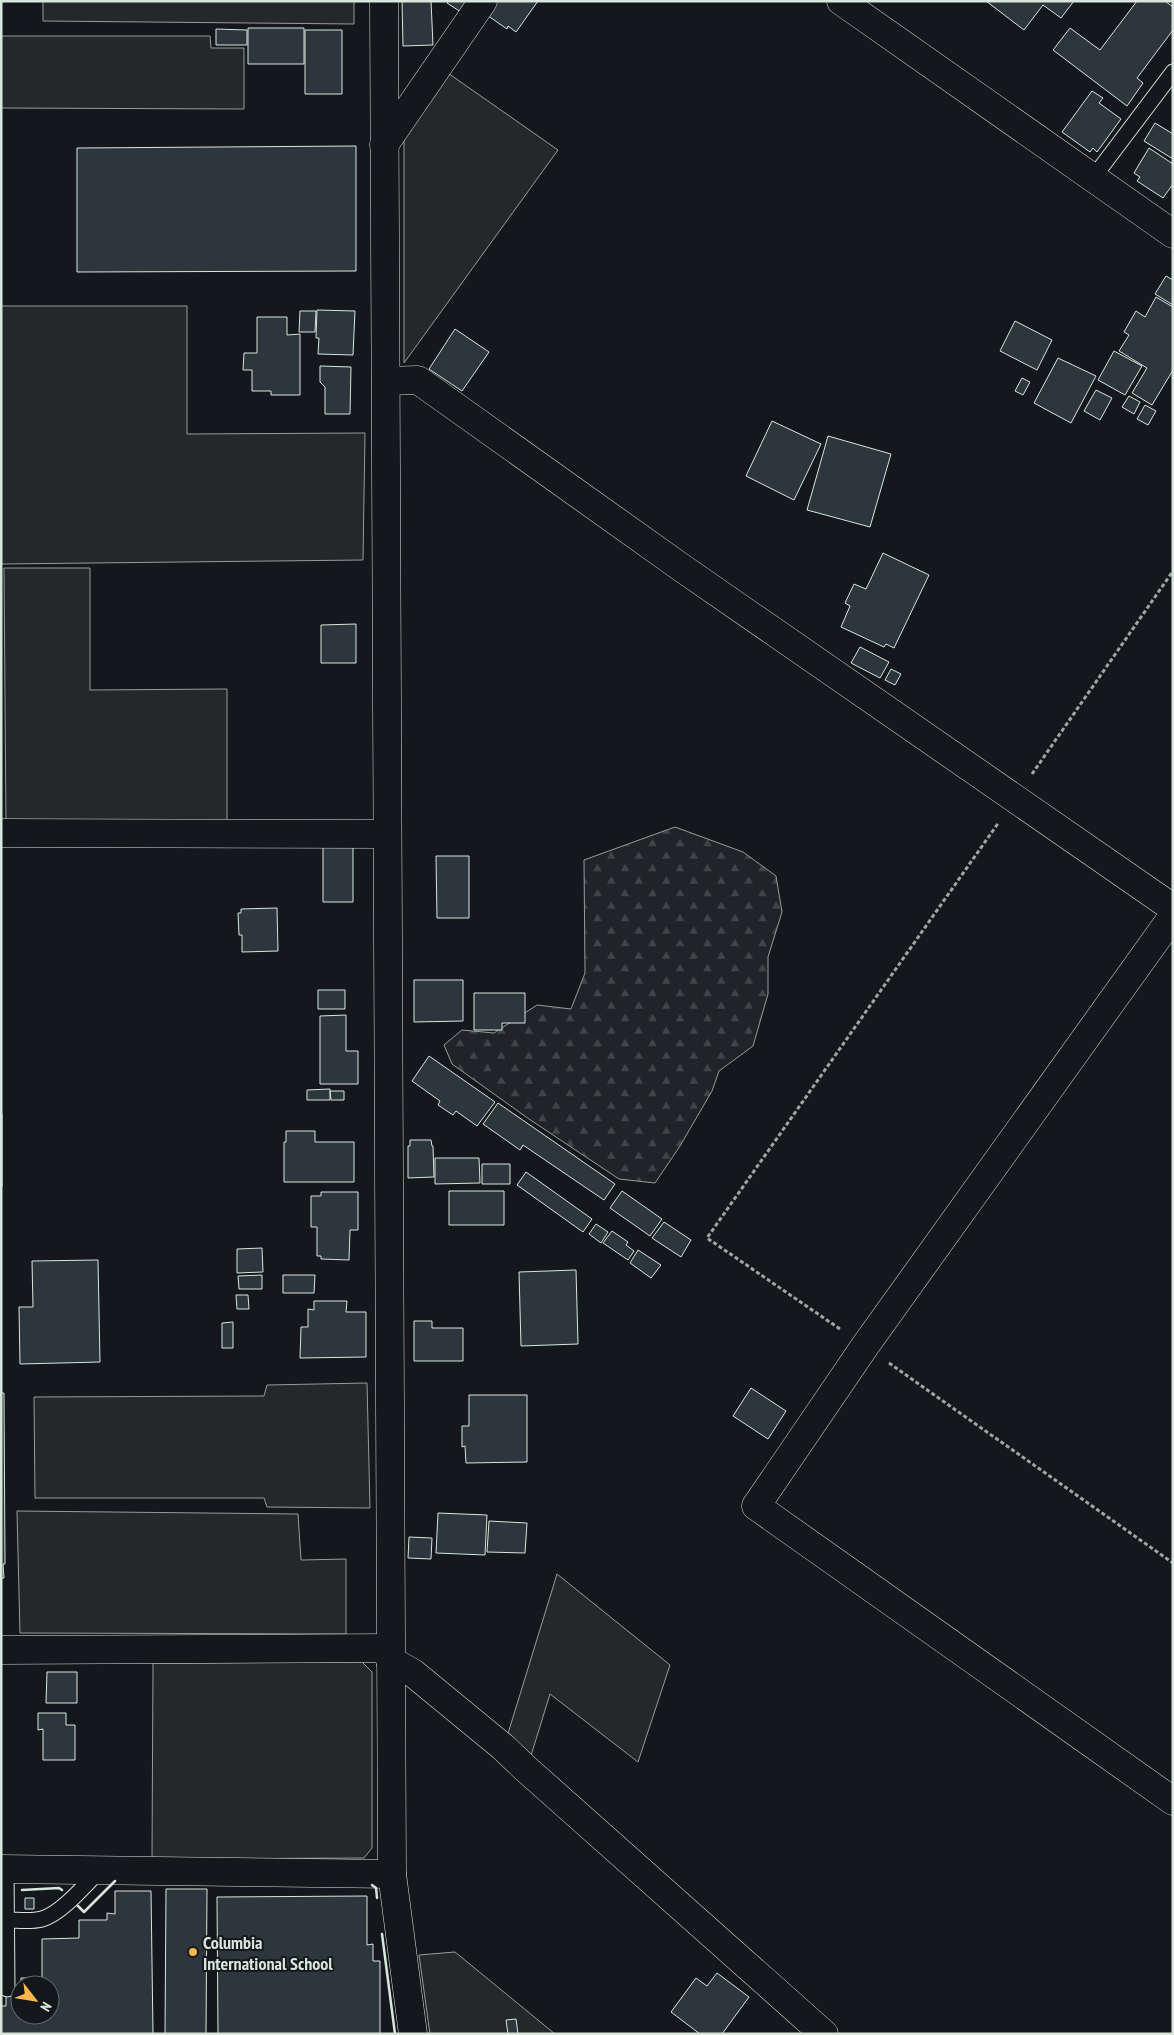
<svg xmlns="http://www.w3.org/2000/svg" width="1174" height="2035" font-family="'PT Sans Narrow',sans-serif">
	<defs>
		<pattern id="forest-firs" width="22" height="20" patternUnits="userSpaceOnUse" patternTransform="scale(1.25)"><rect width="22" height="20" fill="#202428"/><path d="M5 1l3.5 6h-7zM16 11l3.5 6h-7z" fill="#404447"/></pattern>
	</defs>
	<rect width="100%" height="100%" fill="#14181c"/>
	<path fill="url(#forest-firs)" stroke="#939e99" d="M 675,827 L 743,852 L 776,876 L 782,912 L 768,957 L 768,994 L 753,1046 L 719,1071 L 712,1091 L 680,1146 L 655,1183 L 619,1179 L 529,1119 L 452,1064 L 444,1045 L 462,1030 L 494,1033 L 537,1005 L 571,1009 L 585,973 L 584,860 Z"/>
	<path fill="#24282b" stroke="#939e99" d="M 43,1 L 354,1 L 354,24 L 43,21 Z
		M 1,36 L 210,36 L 211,48 L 244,48 L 244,109 L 1,108 Z
		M 445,71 L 558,150 L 404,363 L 404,132 Z
		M 1,306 L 187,306 L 187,434 L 365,433 L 363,560 L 1,564 Z
		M 4,568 L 90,568 L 90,690 L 227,689 L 227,826 L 6,826 Z
		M 367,1383 L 370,1508 L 267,1507 L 264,1498 L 35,1498 L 34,1397 L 264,1396 L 267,1385 Z
		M 17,1511 L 298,1514 L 301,1560 L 346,1559 L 346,1634 L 20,1633 Z
		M 557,1574 L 670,1665 L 638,1762 L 550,1694 L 529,1762 L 506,1740 Z
		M 362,1662 L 372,1672 L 372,1848 L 364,1858 L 152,1859 L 153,1663 Z
		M 455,1952 L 555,2034 L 430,2034 L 419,1955 Z"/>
	<path fill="#2c363c" stroke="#d8e6dc" d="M 402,1 L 431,1 L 433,45 L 403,46 Z
		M 448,1 L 472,1 L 464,14 L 447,3 Z
		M 492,1 L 538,1 L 516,32 L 508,26 L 507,29 L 484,13 Z
		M 986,1 L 1074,1 L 1061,18 L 1043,5 L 1024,30 Z
		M 1137,1 L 1165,1 L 1173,7 L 1173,30 L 1137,78 L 1143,83 L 1127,106 L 1053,50 L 1070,28 L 1100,50 Z
		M 248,28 L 304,28 L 304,64 L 248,64 Z
		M 216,29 L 247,30 L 247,45 L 216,45 Z
		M 305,30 L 342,30 L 342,94 L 305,94 Z
		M 1092,91 L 1103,98 L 1099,103 L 1121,119 L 1097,152 L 1093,148 L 1090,152 L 1062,132 Z
		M 1155,123 L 1173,134 L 1173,159 L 1144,141 Z
		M 356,146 L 356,271 L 77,272 L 77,148 Z
		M 1149,148 L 1173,164 L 1173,184 L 1163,198 L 1137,181 L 1140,177 L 1134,173 Z
		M 1166,276 L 1173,280 L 1173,305 L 1155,294 Z
		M 1156,297 L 1173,307 L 1173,370 L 1152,405 L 1132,393 L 1147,368 L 1119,351 L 1129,335 L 1124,332 L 1136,311 L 1145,317 Z
		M 317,310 L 355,311 L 353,355 L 318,354 L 319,338 L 316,338 Z
		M 300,311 L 316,311 L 315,332 L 299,332 Z
		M 257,317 L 287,317 L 287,335 L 300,334 L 300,395 L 271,395 L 271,391 L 252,391 L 252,370 L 243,370 L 244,353 L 257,353 Z
		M 1015,321 L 1052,340 L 1037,370 L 1000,351 Z
		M 455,329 L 489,352 L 462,391 L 429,369 Z
		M 1114,351 L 1142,366 L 1125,395 L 1098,380 Z
		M 1058,358 L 1096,376 L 1071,423 L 1034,403 Z
		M 320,366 L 351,367 L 350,414 L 325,414 L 325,387 L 320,382 Z
		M 1022,378 L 1030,382 L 1023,395 L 1015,391 Z
		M 1096,390 L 1112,398 L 1100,420 L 1084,411 Z
		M 1129,396 L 1140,402 L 1134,414 L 1122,407 Z
		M 1145,405 L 1156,411 L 1148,425 L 1137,419 Z
		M 772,421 L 821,444 L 794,500 L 746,476 Z
		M 828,436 L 891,454 L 870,527 L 807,510 Z
		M 883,553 L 929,575 L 894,648 L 886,644 L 884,647 L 841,627 L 850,606 L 845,603 L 854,584 L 866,589 Z
		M 356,624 L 356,663 L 321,663 L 321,625 Z
		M 860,647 L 889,662 L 880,678 L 851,663 Z
		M 891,669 L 901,674 L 895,685 L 885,680 Z
		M 353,844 L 353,902 L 323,902 L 323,845 Z
		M 436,856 L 469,856 L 469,918 L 437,918 Z
		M 277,908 L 278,951 L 242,952 L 242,935 L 239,935 L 238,913 L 241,913 L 241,909 Z
		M 414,980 L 463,980 L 463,1021 L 414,1022 Z
		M 318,990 L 345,990 L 345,1009 L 318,1009 Z
		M 474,993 L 525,993 L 525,1023 L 502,1023 L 502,1030 L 474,1030 Z
		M 346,1015 L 346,1051 L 358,1051 L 358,1084 L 320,1084 L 320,1016 Z
		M 429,1056 L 495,1102 L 477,1126 L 456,1111 L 453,1115 L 438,1105 L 440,1101 L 412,1081 Z
		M 330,1089 L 330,1100 L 307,1100 L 307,1090 Z
		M 330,1091 L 344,1091 L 344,1100 L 331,1100 Z
		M 498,1103 L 615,1184 L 604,1200 L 523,1145 L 520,1150 L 483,1124 Z
		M 1,1114 L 2,1114 L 2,1187 L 1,1187 Z
		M 286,1131 L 315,1131 L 315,1142 L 354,1142 L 354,1182 L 284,1182 L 284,1142 L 286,1142 Z
		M 410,1140 L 431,1140 L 432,1146 L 433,1146 L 434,1177 L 408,1178 L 408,1146 L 410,1146 Z
		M 435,1158 L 479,1158 L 480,1183 L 435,1184 Z
		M 482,1164 L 510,1164 L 510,1184 L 482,1184 Z
		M 526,1172 L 592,1219 L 583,1232 L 517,1185 Z
		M 449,1191 L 504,1191 L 504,1225 L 449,1225 Z
		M 622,1191 L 662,1219 L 650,1236 L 610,1208 Z
		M 321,1192 L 358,1192 L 358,1230 L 350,1230 L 349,1260 L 321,1259 L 321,1256 L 317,1256 L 317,1227 L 311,1227 L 311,1196 L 321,1196 Z
		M 664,1222 L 691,1240 L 681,1257 L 652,1238 Z
		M 596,1224 L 608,1232 L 601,1243 L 589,1234 Z
		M 612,1231 L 628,1242 L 626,1245 L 634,1251 L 628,1260 L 603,1243 Z
		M 262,1248 L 263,1272 L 237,1273 L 237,1249 Z
		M 638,1250 L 661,1265 L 651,1278 L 630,1263 Z
		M 98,1260 L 100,1362 L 20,1364 L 19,1307 L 33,1307 L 32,1261 Z
		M 576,1270 L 578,1344 L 521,1346 L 519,1272 Z
		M 262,1275 L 262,1289 L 239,1289 L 238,1276 Z
		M 283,1275 L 315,1275 L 314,1293 L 283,1293 Z
		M 236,1295 L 248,1295 L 249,1309 L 237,1309 Z
		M 314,1301 L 347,1301 L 346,1312 L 366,1312 L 366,1357 L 300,1358 L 301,1327 L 308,1327 L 308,1309 L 314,1310 Z
		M 414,1321 L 432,1321 L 432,1328 L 463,1328 L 463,1361 L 414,1361 Z
		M 233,1322 L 233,1348 L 222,1348 L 222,1323 Z
		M 751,1388 L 786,1411 L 768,1439 L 733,1416 Z
		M 1,1393 L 4,1393 L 5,1564 L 3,1564 L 4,1578 L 1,1578 Z
		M 469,1395 L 527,1395 L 527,1462 L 466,1463 L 465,1446 L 462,1447 L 462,1426 L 469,1426 Z
		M 438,1513 L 487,1515 L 485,1555 L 436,1553 Z
		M 489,1521 L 527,1523 L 525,1553 L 487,1552 Z
		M 409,1537 L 432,1538 L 431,1559 L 408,1558 Z
		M 47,1672 L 77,1672 L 77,1703 L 46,1703 Z
		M 38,1713 L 66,1713 L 66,1725 L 75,1725 L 75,1760 L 43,1760 L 43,1729 L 38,1730 Z
		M 166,1889 L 207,1889 L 206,2034 L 165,2034 Z
		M 115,1891 L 151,1891 L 153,2034 L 1,2034 L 1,2006 L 6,2006 L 6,1993 L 20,1993 L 20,2015 L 50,2015 L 50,1985 L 21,1985 L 21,1978 L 42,1978 L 42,1939 L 79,1938 L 79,1920 L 107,1920 L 107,1913 L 115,1914 Z
		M 367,1896 L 367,1945 L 373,1944 L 373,1961 L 380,1961 L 380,2034 L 218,2034 L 217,1897 Z
		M 25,1898 L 34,1898 L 34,1909 L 25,1909 Z
		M 717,1973 L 749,1997 L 722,2034 L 700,2034 L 671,2012 L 696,1978 L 707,1986 Z
		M 516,2019 L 518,2034 L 508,2034 L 506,2020 Z"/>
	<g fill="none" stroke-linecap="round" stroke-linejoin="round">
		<defs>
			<path id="lane" d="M 1093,178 L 1173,72
				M 6,1869 L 7,1989
				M 7,1920 C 18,1920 31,1922 42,1919 C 61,1914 85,1885 99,1871"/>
			<path id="street" d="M 841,1 L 1173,234
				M 384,145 L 483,1
				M 386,381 L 418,380 L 682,568 L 1173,908
				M 1,833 L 387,834
				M 1173,916 L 865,1346 L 756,1506 L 1173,1801
				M 1,1650 L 390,1648
				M 390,1660 L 413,1673 L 503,1747 L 525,1768 L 824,2034
				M 1,1869 L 392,1874"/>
			<path id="secondary" d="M 384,1 L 392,1874 L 413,2034"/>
		</defs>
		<use href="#lane" stroke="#d8e6dc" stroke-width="17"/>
		<use href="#street" stroke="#d8e6dc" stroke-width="29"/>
		<use href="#secondary" stroke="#d8e6dc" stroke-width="29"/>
		<path stroke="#9da8a2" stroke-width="3" stroke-dasharray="4 2.5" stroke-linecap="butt" d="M 1032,774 L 1173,571
			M 840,1329 L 707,1238 L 999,822
			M 889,1363 L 1173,1563"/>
		<use href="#lane" stroke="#14181c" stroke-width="15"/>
		<use href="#street" stroke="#14181c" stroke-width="28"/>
		<use href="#secondary" stroke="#14181c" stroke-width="28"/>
		<path stroke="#d8e6dc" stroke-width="2.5" d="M 372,1885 L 376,1888 L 377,1898
			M 22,1890 L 59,1888 L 62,1890
			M 78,1906 L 84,1912 L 115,1881
			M 382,1934 L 395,2034"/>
	</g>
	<circle fill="#ffb74d" stroke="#14181c" stroke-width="2" cx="193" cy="1952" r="5"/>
	<g text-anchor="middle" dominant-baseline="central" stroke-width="4" stroke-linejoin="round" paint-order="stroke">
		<g font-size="18" font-weight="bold" fill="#d8e6dc" stroke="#14181c" text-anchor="start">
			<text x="203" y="1942">Columbia<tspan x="203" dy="21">International School</tspan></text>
		</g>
	</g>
	<rect width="1174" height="2035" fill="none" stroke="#d8e6dc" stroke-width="5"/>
	<g transform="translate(35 2000) rotate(121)"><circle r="24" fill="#14181c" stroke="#626a69"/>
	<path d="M0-4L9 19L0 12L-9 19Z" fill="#ffb74d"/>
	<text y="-8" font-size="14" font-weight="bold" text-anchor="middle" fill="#d8e6dc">N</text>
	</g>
</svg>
